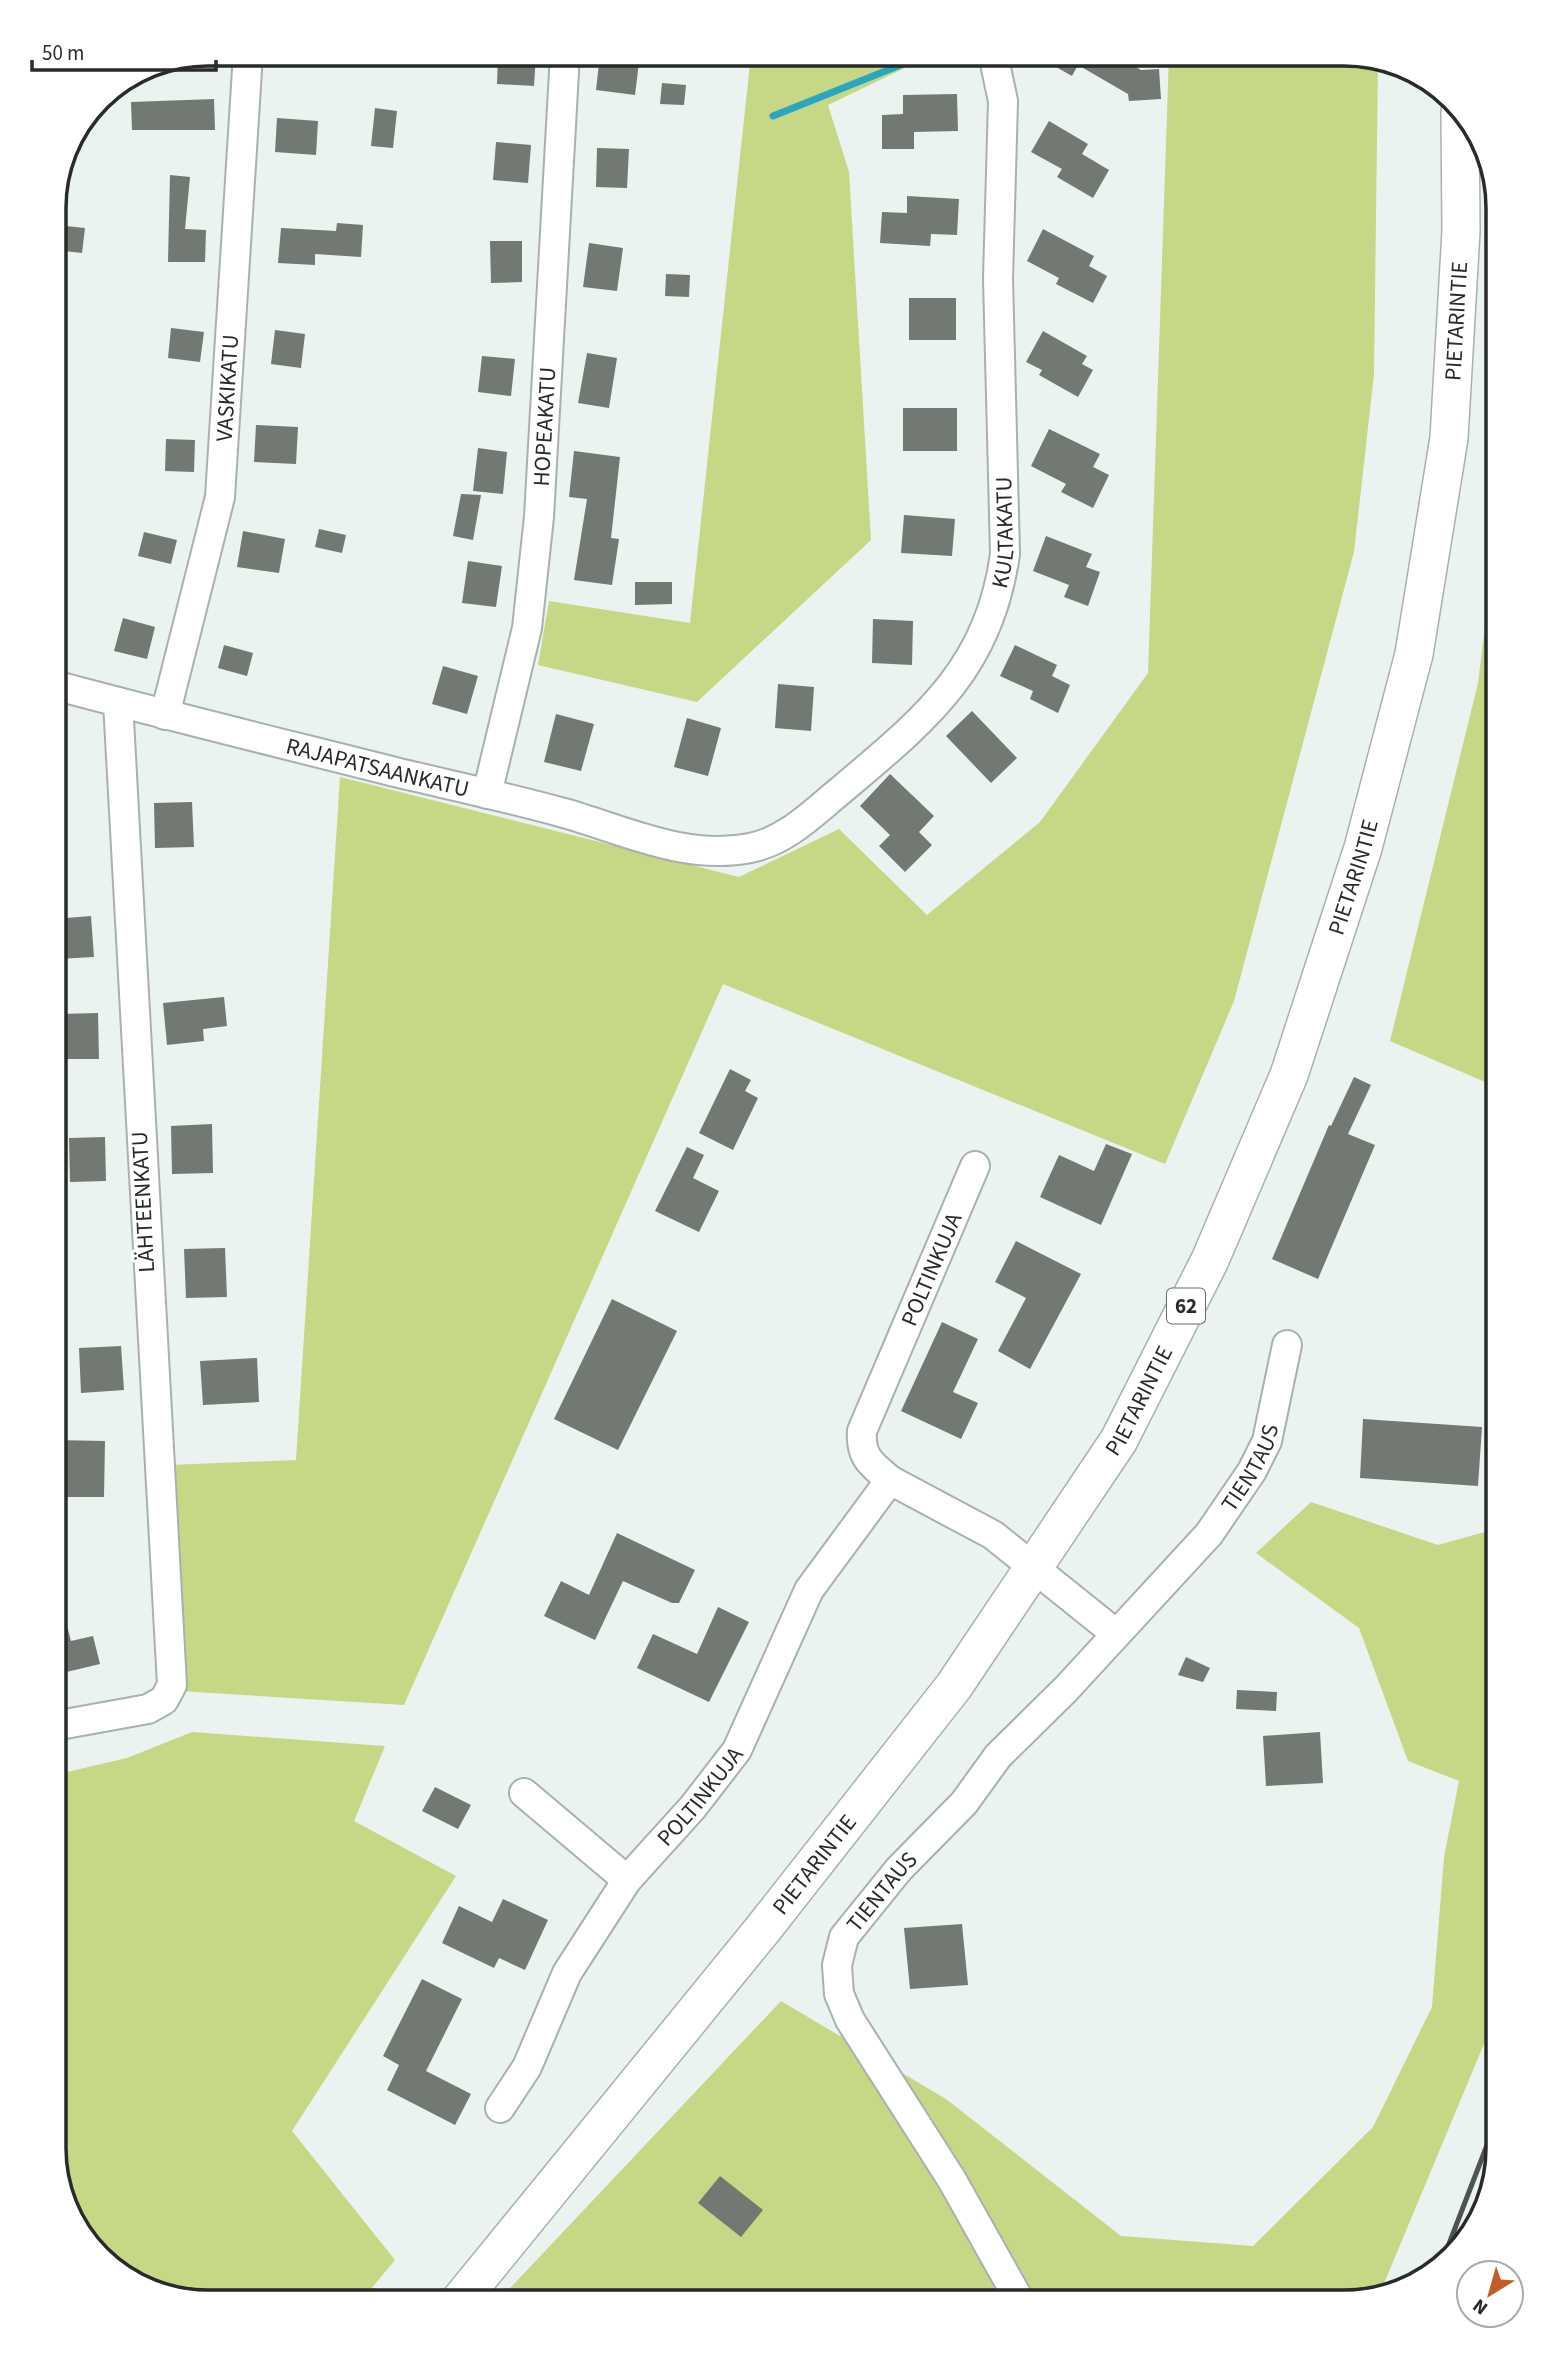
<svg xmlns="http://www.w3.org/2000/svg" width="1553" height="2357" font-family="'Source Sans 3',sans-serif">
	<rect width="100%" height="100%" fill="#eaf3ef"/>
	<path fill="#c6d886" d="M 751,54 L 934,54 L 828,105 L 849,172 L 871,540 L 697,702 L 538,665 L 549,601 L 690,623 Z
		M 1169,55 L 1354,55 L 1378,62 L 1374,374 L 1354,552 L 1234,1001 L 1165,1164 L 723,984 L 404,1705 L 179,1691 L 168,1465 L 296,1460 L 340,777 L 739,877 L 839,829 L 927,915 L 1040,822 L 1148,673 Z
		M 1499,513 L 1499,1088 L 1390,1041 L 1478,683 Z
		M 1311,1502 L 1438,1545 L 1499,1528 L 1499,2008 L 1380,2293 L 1345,2303 L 496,2303 L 781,2001 L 946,2099 L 1121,2236 L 1253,2246 L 1373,2127 L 1432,2007 L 1444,1857 L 1459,1781 L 1408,1761 L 1359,1628 L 1256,1553 Z
		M 192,1732 L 385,1746 L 354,1821 L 456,1876 L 292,2131 L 395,2260 L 360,2302 L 199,2302 L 123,2277 L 75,2225 L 54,2148 L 54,1775 L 127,1758 Z"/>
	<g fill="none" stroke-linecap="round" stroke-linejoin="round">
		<path stroke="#2aa6c0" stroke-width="7" d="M 773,116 L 928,54"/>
	</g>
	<path fill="#727872" d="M 498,54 L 536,54 L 534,86 L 497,84 Z
		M 600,54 L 640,54 L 635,95 L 596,90 Z
		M 1033,54 L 1113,54 L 1141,70 L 1159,69 L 1161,99 L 1129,101 L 1128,94 L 1078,65 L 1072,76 Z
		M 662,83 L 686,85 L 684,105 L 660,104 Z
		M 957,94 L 958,131 L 914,132 L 914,149 L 882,149 L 882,115 L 903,114 L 903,95 Z
		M 214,99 L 215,130 L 132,130 L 131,102 Z
		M 375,108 L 397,111 L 393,148 L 371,146 Z
		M 277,118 L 318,121 L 316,155 L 275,152 Z
		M 1049,121 L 1088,144 L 1082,154 L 1109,170 L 1093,198 L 1057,177 L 1062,169 L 1031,152 Z
		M 496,142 L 531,145 L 528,183 L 493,180 Z
		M 597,148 L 629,149 L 627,188 L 596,187 Z
		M 170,175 L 190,177 L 185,229 L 206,230 L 205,262 L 168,262 Z
		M 907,196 L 959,199 L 957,235 L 931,234 L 930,246 L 880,243 L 882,212 L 907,213 Z
		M 337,223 L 363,225 L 361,257 L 315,254 L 315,265 L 278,263 L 281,228 L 336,231 Z
		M 56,225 L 85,228 L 82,253 L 55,250 Z
		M 1043,229 L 1094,256 L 1089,266 L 1107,276 L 1093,303 L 1056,284 L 1059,278 L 1027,261 Z
		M 490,241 L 522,241 L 522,282 L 491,283 Z
		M 589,243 L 623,248 L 617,291 L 583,287 Z
		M 666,274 L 690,275 L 689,297 L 665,296 Z
		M 909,298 L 956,298 L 956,340 L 909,340 Z
		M 171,328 L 204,332 L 200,362 L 168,358 Z
		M 275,330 L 305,334 L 301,368 L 271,364 Z
		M 1043,331 L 1087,356 L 1082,364 L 1093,370 L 1078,397 L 1039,375 L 1042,370 L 1026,362 Z
		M 587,353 L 617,358 L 609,408 L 578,403 Z
		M 482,356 L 515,359 L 511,396 L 478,392 Z
		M 903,408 L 957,408 L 957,451 L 903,451 Z
		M 256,425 L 298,427 L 296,464 L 254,462 Z
		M 1049,429 L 1100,454 L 1093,467 L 1109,475 L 1093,508 L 1061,492 L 1066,484 L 1031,466 Z
		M 166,439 L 195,440 L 194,472 L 165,471 Z
		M 478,448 L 507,452 L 503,494 L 473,491 Z
		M 574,451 L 620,457 L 611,538 L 619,539 L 612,585 L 574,580 L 587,499 L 569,497 Z
		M 461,494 L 481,495 L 473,540 L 453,536 Z
		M 904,515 L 955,519 L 952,556 L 901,553 Z
		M 319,529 L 346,535 L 342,553 L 315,547 Z
		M 243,531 L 285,539 L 279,573 L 237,567 Z
		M 144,532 L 177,540 L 171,564 L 138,556 Z
		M 1046,536 L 1092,554 L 1086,567 L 1100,572 L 1088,606 L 1064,597 L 1069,585 L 1033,571 Z
		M 468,561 L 502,566 L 496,607 L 462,603 Z
		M 635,582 L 672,582 L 672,604 L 635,605 Z
		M 123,618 L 155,627 L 147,659 L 114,651 Z
		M 873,619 L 913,621 L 912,665 L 872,663 Z
		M 224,645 L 253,653 L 247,676 L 218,668 Z
		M 1015,645 L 1057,665 L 1052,676 L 1070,685 L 1058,713 L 1030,699 L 1033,691 L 1000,676 Z
		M 443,666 L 478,676 L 467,714 L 432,704 Z
		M 778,684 L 814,687 L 811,731 L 775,728 Z
		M 972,711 L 1017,758 L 991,783 L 946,736 Z
		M 556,714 L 594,724 L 581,771 L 544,762 Z
		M 687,718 L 721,728 L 708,776 L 674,767 Z
		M 890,774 L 934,816 L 919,832 L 932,845 L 905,872 L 879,846 L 890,835 L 860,806 Z
		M 192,802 L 194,847 L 155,848 L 154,803 Z
		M 91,916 L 94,957 L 57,959 L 54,919 Z
		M 224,997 L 227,1026 L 203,1029 L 204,1041 L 167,1045 L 163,1003 Z
		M 98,1013 L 99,1059 L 60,1059 L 59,1014 Z
		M 730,1069 L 751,1080 L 745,1091 L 758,1098 L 733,1150 L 699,1133 Z
		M 1354,1077 L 1371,1085 L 1348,1134 L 1375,1145 L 1318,1279 L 1272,1259 L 1329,1125 L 1331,1126 Z
		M 212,1124 L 213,1173 L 172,1174 L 171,1126 Z
		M 105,1137 L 106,1181 L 70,1182 L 69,1138 Z
		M 1106,1144 L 1132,1154 L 1101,1225 L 1040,1197 L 1059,1155 L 1094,1171 Z
		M 687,1147 L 704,1155 L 693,1178 L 719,1191 L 699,1232 L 655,1211 Z
		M 1016,1241 L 1081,1274 L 1030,1369 L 998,1351 L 1026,1298 L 995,1282 Z
		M 225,1248 L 227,1297 L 186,1298 L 184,1249 Z
		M 612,1299 L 677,1331 L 618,1450 L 554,1419 Z
		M 942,1322 L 978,1339 L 953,1392 L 978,1403 L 961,1439 L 901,1411 Z
		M 121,1346 L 124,1390 L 81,1393 L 79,1348 Z
		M 257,1358 L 259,1402 L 203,1405 L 200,1361 Z
		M 1363,1419 L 1482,1427 L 1478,1486 L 1360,1478 Z
		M 54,1440 L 105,1441 L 104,1497 L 54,1497 Z
		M 617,1533 L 695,1570 L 679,1603 L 672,1603 L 623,1581 L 595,1640 L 544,1616 L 561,1581 L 589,1595 Z
		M 61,1603 L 71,1641 L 93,1636 L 100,1664 L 54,1675 L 54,1604 Z
		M 718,1607 L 749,1622 L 709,1702 L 637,1668 L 653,1634 L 697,1654 Z
		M 1186,1657 L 1210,1668 L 1203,1682 L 1178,1675 Z
		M 1237,1690 L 1277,1692 L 1276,1711 L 1236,1709 Z
		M 1320,1732 L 1323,1783 L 1266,1786 L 1263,1736 Z
		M 435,1787 L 471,1805 L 458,1829 L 422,1811 Z
		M 503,1899 L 548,1920 L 525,1970 L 499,1958 L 494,1968 L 442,1943 L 459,1906 L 492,1922 Z
		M 962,1924 L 968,1985 L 910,1989 L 904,1928 Z
		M 422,1979 L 462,1999 L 426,2071 L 471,2094 L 455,2125 L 387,2090 L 399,2065 L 383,2056 Z
		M 720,2176 L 763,2210 L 741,2237 L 698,2203 Z"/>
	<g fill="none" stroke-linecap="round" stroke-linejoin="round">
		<defs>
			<g id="minor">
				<path id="s1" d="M 54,685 C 169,716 284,744 399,773 C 454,786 510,798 564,813 C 624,830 686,861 750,848 C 786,841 813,813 840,791 C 924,720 989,670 1005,554 L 998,278 L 1003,101 L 993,54"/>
				<path id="s2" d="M 165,715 L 220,497 L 248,54"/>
				<path id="s3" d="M 487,794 L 527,628 L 539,517 L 565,54"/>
				<path d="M 890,1480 L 993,1535 L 1115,1633"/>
				<path d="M 54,1726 L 148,1709 L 164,1700 L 172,1685 L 118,702"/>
				<path d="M 524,1793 L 627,1880"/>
				<path id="s4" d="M 500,2108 L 527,2067 L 567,1973 L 627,1880 L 693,1807 L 737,1750 L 809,1590 L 890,1480 C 871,1464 860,1457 862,1431 L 975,1166"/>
				<path id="s5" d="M 1021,2303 L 952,2180 L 850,2020 L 839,1994 L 837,1965 L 844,1937 L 899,1869 L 964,1803 L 998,1756 L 1066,1689 L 1209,1534 L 1252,1471 L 1267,1441 L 1287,1345"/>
			</g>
			<g id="major">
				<path id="s6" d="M 458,2303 L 763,1929 L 954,1686 L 1119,1440 L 1210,1260 L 1289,1075 L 1363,848 L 1414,654 L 1449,438 L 1461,231 L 1460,112"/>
			</g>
		</defs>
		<use href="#minor" stroke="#a8b1ad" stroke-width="32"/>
		<use href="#major" stroke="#a8b1ad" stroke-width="40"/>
		<use href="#minor" stroke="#fff" stroke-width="28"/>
		<use href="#major" stroke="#fff" stroke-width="37"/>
		<path stroke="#4f5351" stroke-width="5" d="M 1442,2262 L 1499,2114"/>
	</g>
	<g text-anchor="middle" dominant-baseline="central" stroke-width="7" stroke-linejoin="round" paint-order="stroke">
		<rect fill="#fff" stroke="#686b6a" stroke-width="2" x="1167" y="1288.5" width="38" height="35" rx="5"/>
		<g font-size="21" font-weight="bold" fill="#282b2a">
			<text x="1186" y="1306">62</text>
		</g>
		<g font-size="23" fill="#282b2a" stroke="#fff">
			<text stroke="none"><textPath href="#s6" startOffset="2266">PIETARINTIE</textPath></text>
			<text stroke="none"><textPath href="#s2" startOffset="334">VASKIKATU</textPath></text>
			<text stroke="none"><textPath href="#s3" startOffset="373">HOPEAKATU</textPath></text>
			<text stroke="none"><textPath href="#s1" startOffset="1144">KULTAKATU</textPath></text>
			<text stroke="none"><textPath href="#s1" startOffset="334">RAJAPATSAANKATU</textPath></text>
			<text stroke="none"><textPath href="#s6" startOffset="1699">PIETARINTIE</textPath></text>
			<text transform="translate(143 1202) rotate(-93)">LÄHTEENKATU</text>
			<text stroke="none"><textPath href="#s4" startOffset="980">POLTINKUJA</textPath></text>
			<text stroke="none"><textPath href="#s6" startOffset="1132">PIETARINTIE</textPath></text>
			<text stroke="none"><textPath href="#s5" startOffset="1040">TIENTAUS</textPath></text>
			<text stroke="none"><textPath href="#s4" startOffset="373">POLTINKUJA</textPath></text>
			<text stroke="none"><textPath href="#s6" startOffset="565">PIETARINTIE</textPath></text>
			<text stroke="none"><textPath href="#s5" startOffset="476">TIENTAUS</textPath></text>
		</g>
	</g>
	<path d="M0 0H1553V2357H0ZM208 66H1344A142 142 0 0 1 1486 208V2148A142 142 0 0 1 1344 2290H208A142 142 0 0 1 66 2148V208A142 142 0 0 1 208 66Z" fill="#fff" fill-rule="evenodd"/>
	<path fill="none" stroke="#282b2a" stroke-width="3.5" d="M208 66H1344A142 142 0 0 1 1486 208V2148A142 142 0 0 1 1344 2290H208A142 142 0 0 1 66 2148V208A142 142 0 0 1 208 66Z"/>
	<g transform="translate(1490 2294) rotate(217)"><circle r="33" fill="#ffffff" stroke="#a9aaaa" stroke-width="2"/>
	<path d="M0-5L12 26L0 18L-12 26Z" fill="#c15d26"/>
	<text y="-10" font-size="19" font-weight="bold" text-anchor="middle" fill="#282b2a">N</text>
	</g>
	<path d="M32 60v10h184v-10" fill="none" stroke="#282b2a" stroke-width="3.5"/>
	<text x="42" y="60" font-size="21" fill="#282b2a" stroke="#ffffff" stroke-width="5" paint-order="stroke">50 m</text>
</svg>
